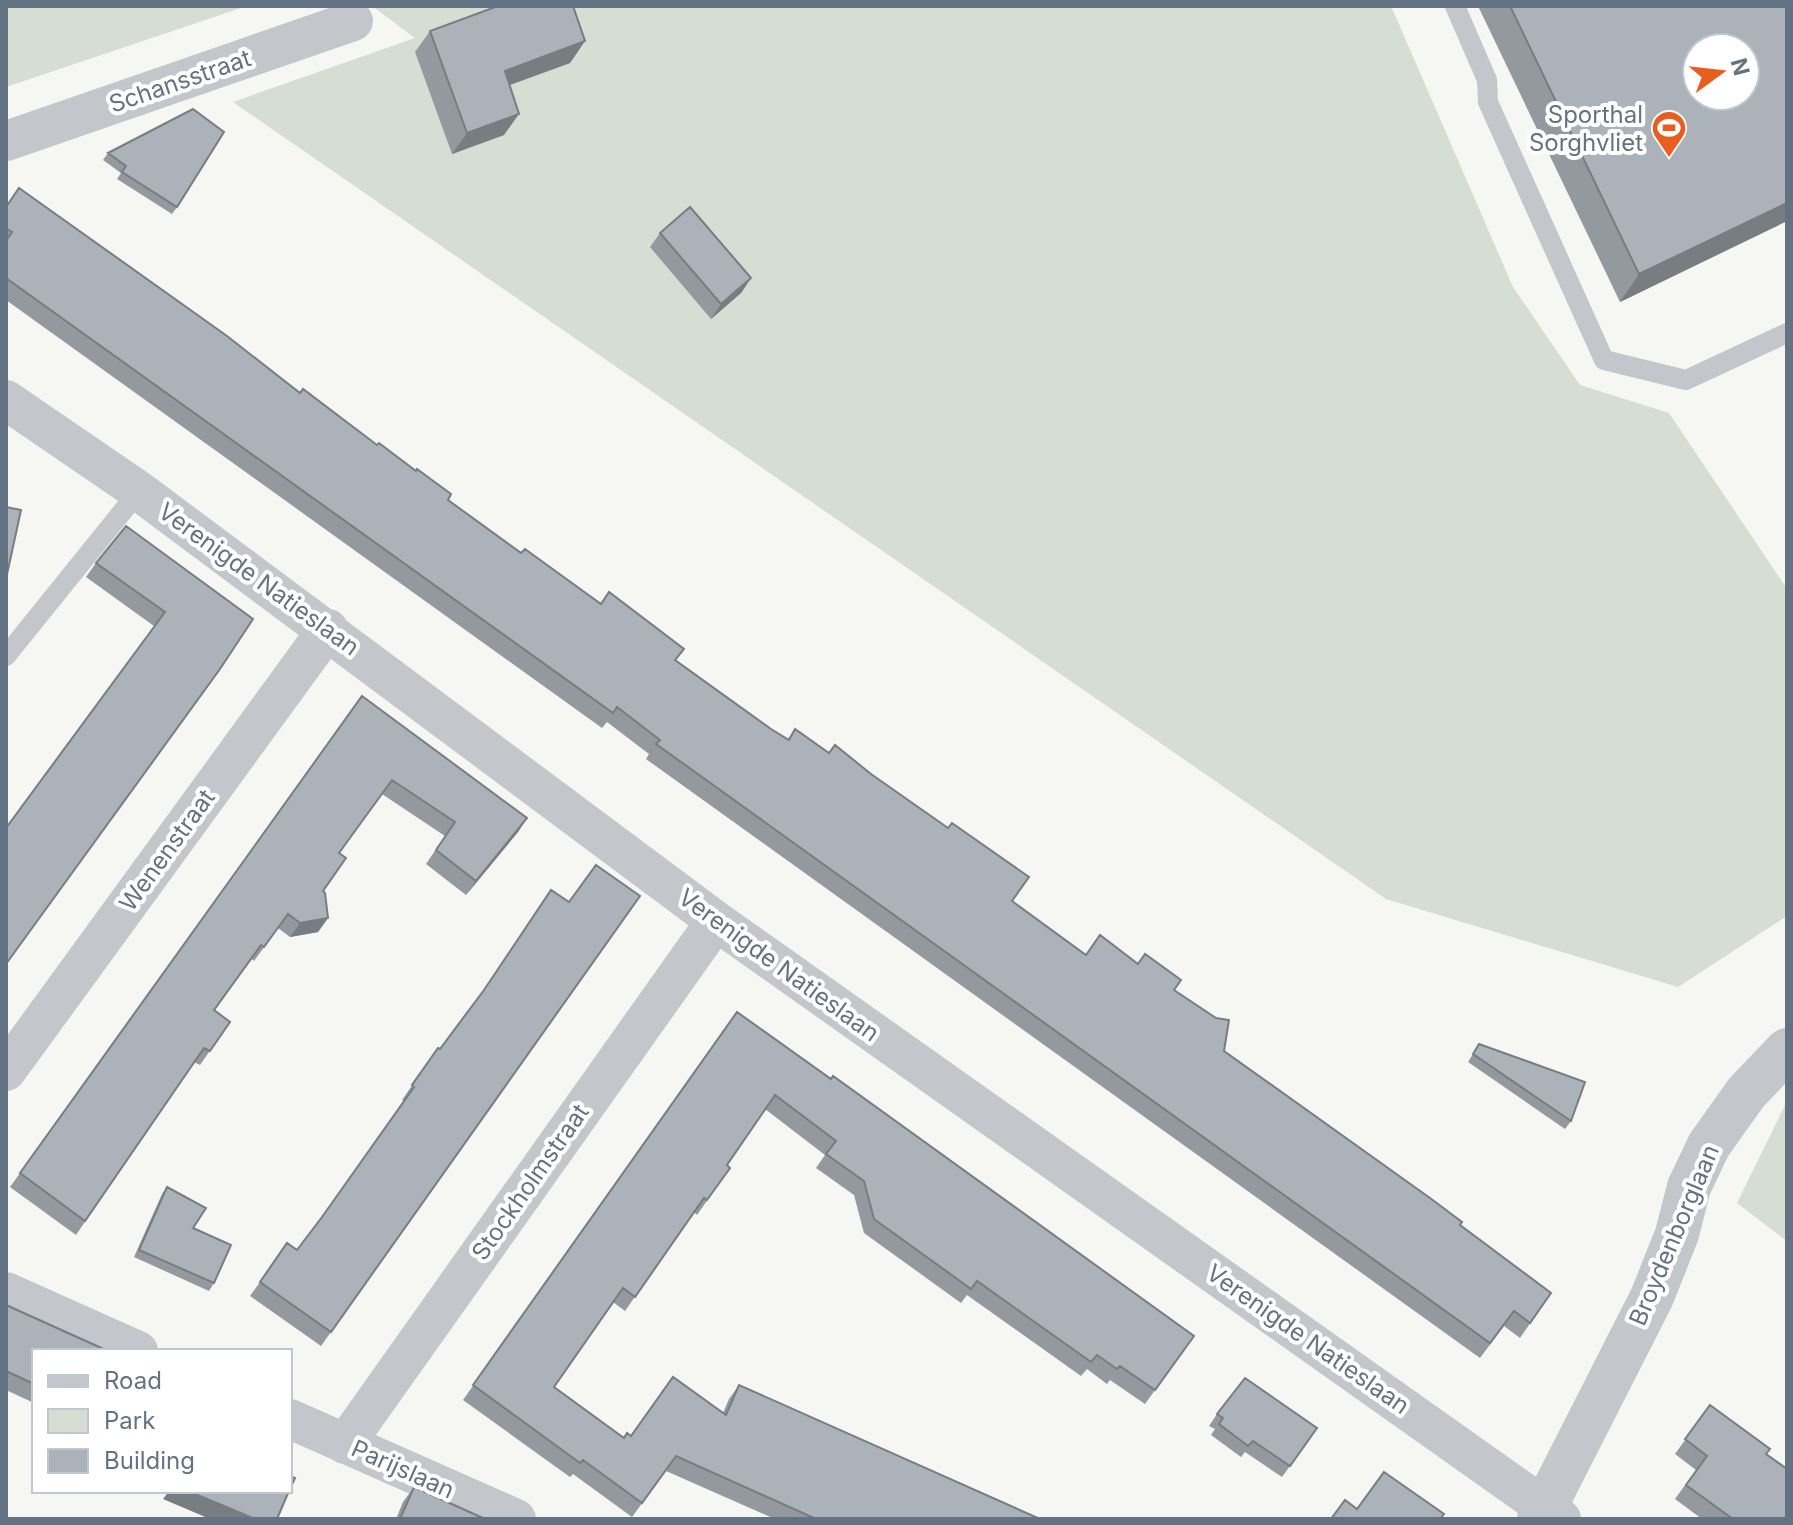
<svg xmlns="http://www.w3.org/2000/svg" width="1793" height="1525" font-family="Inter,sans-serif">
	<rect width="100%" height="100%" fill="#f6f6f2"/>
	<path fill="#d6ddd3" d="M 6,6 L 247,6 L 6,87 Z
		M 372,6 L 1391,6 L 1513,287 L 1580,385 L 1669,413 L 1787,589 L 1787,916 L 1678,987 L 1386,899 L 233,102 L 415,38 Z
		M 1787,1101 L 1787,1241 L 1737,1203 Z"/>
	<g fill="none" stroke-linecap="round" stroke-linejoin="round">
		<path stroke="#c3c6ca" stroke-width="20" d="M 1455,6 L 1487,80 L 1488,102 L 1604,360 L 1686,380 L 1787,333
			M 6,656 L 139,491"/>
		<path stroke="#c3c6ca" stroke-width="40" d="M 6,141 L 353,21
			M 6,400 L 139,491 L 716,921 L 1561,1519
			M 6,1071 L 328,629
			M 6,1292 L 138,1351
			M 290,1419 L 516,1519
			M 345,1444 L 716,921"/>
		<path stroke="#c3c6ca" stroke-width="44" d="M 1539,1519 L 1652,1297 L 1677,1234 L 1689,1187 L 1709,1145 L 1746,1093 L 1787,1050"/>
	</g>
	<path fill="#93999f" d="M 1478,6 L 1787,6 L 1787,221 L 1620,302 Z
		M 430,31 L 585,41 L 570,63 L 510,85 L 504,135 L 452,154 L 415,52 Z
		M 193,109 L 177,207 L 172,214 L 117,179 L 121,173 L 103,160 L 108,153 Z
		M 6,207 L 300,393 L 521,553 L 676,660 L 771,729 L 788,739 L 795,729 L 1012,901 L 1086,955 L 1174,990 L 1224,1051 L 1551,1293 L 1520,1338 L 1504,1326 L 1480,1358 L 646,759 L 649,754 L 607,722 L 602,728 L 6,300 Z
		M 660,233 L 751,278 L 741,293 L 711,319 L 650,247 Z
		M 96,563 L 253,619 L 154,626 L 86,577 Z
		M 362,696 L 527,818 L 518,832 L 466,895 L 426,864 L 445,836 L 382,794 L 339,853 L 323,891 L 328,918 L 318,932 L 290,937 L 278,928 L 254,961 L 252,959 L 215,1010 L 230,1022 L 200,1065 L 194,1062 L 76,1235 L 10,1187 Z
		M 640,896 L 321,1346 L 250,1296 L 260,1282 L 297,1250 L 322,1217 L 404,1101 L 402,1100 L 438,1048 L 440,1049 L 569,902 Z
		M 737,1012 L 1194,1336 L 1145,1404 L 1110,1380 L 1107,1384 L 1087,1369 L 1081,1376 L 967,1295 L 961,1303 L 864,1233 L 854,1195 L 816,1168 L 825,1155 L 765,1109 L 727,1165 L 730,1168 L 697,1215 L 694,1212 L 625,1311 L 613,1302 L 554,1387 L 624,1438 L 723,1413 L 729,1399 L 739,1385 L 1040,1519 L 775,1519 L 666,1471 L 632,1517 L 573,1474 L 570,1477 L 463,1400 Z
		M 1479,1044 L 1571,1121 L 1565,1129 L 1468,1062 Z
		M 167,1187 L 193,1228 L 214,1283 L 209,1291 L 134,1257 L 162,1194 Z
		M 6,1305 L 34,1351 L 34,1403 L 6,1390 Z
		M 1710,1405 L 1766,1454 L 1787,1519 L 1702,1519 L 1675,1499 L 1696,1470 L 1675,1454 Z
		M 1217,1414 L 1317,1428 L 1282,1477 L 1245,1452 L 1241,1457 L 1211,1435 L 1215,1429 L 1209,1426 Z
		M 414,1487 L 485,1519 L 396,1519 L 403,1502 Z"/>
	<path fill="#787d82" d="M 585,41 L 570,63 L 490,92 L 505,71 Z
		M 519,114 L 504,135 L 452,154 L 467,133 Z
		M 1787,203 L 1787,221 L 1620,302 L 1639,274 Z
		M 751,278 L 741,293 L 711,319 L 721,304 Z
		M 527,818 L 518,832 L 466,895 L 476,881 Z
		M 328,918 L 318,932 L 290,937 L 300,923 Z
		M 169,1491 L 188,1491 L 255,1519 L 210,1519 L 163,1499 Z"/>
	<path fill="#abb2b9" stroke="#787d82" stroke-width="2" fill-rule="evenodd" d="M 498,6 L 573,6 L 585,41 L 505,71 L 519,114 L 467,133 L 430,31 Z
		M 1510,6 L 1787,6 L 1787,203 L 1639,274 ZM 1697,48 L 1745,48 L 1745,96 L 1697,96 Z
		M 193,109 L 224,132 L 177,207 L 122,172 L 126,166 L 108,153 Z
		M 19,188 L 227,336 L 300,393 L 303,389 L 377,445 L 379,443 L 416,471 L 417,469 L 451,494 L 448,500 L 521,553 L 525,549 L 601,604 L 609,592 L 684,649 L 675,660 L 771,729 L 789,740 L 795,729 L 829,753 L 835,745 L 871,774 L 948,828 L 952,823 L 1029,877 L 1012,901 L 1086,955 L 1100,935 L 1138,964 L 1145,954 L 1181,980 L 1174,990 L 1216,1018 L 1229,1020 L 1224,1051 L 1430,1198 L 1462,1222 L 1460,1225 L 1551,1293 L 1530,1323 L 1514,1311 L 1490,1343 L 656,744 L 660,740 L 617,707 L 613,713 L 6,278 L 6,241 L 12,232 L 6,228 L 6,207 Z
		M 690,207 L 751,278 L 721,304 L 660,233 Z
		M 6,507 L 21,510 L 6,579 Z
		M 126,526 L 253,619 L 220,669 L 6,964 L 6,828 L 165,612 L 96,563 Z
		M 362,696 L 527,818 L 476,881 L 436,850 L 455,822 L 392,780 L 339,853 L 346,858 L 323,891 L 325,893 L 328,918 L 300,923 L 288,914 L 264,947 L 261,945 L 214,1010 L 230,1022 L 210,1051 L 204,1048 L 85,1221 L 20,1173 Z
		M 596,865 L 640,896 L 331,1332 L 260,1282 L 287,1243 L 297,1250 L 322,1217 L 414,1087 L 412,1085 L 438,1048 L 440,1049 L 484,990 L 551,890 L 569,902 Z
		M 737,1012 L 831,1079 L 833,1076 L 1194,1336 L 1155,1390 L 1120,1366 L 1117,1369 L 1097,1355 L 1091,1362 L 977,1281 L 971,1289 L 874,1219 L 864,1181 L 826,1154 L 836,1141 L 775,1095 L 727,1165 L 730,1168 L 707,1200 L 704,1198 L 635,1297 L 623,1288 L 554,1387 L 624,1438 L 627,1433 L 631,1436 L 673,1377 L 726,1415 L 739,1385 L 1040,1519 L 816,1519 L 676,1456 L 642,1503 L 583,1460 L 580,1463 L 473,1385 Z
		M 1479,1044 L 1585,1082 L 1571,1121 L 1473,1054 Z
		M 167,1187 L 206,1208 L 193,1228 L 231,1245 L 214,1283 L 139,1250 Z
		M 6,1305 L 108,1351 L 34,1351 L 34,1384 L 6,1371 Z
		M 1245,1378 L 1317,1428 L 1290,1466 L 1253,1441 L 1248,1446 L 1219,1424 L 1223,1418 L 1217,1414 Z
		M 1710,1405 L 1770,1449 L 1766,1454 L 1787,1469 L 1787,1519 L 1733,1519 L 1686,1485 L 1707,1456 L 1685,1439 Z
		M 1384,1472 L 1444,1514 L 1440,1519 L 1331,1519 L 1345,1500 L 1357,1509 Z
		M 290,1476 L 295,1478 L 290,1489 Z
		M 414,1487 L 485,1519 L 400,1519 Z
		M 188,1491 L 289,1491 L 277,1519 L 255,1519 Z"/>
	<defs>
		<symbol id="stadium-pin" viewBox="-11 -11 22 30"><path d="M0 17L-7.5 6A9.5 9.5 0 1 1 7.5 6Z" fill="#e85d20" stroke="#fff"/><path d="M0-5a6.5 5 0 1 0 0 10a6.5 5 0 1 0 0-10ZM-3.5-1.8h7v3.6h-7Z" fill="#fff"/></symbol>
	</defs>
	<g fill-rule="evenodd">
		<use href="#stadium-pin" x="1649" y="108" width="40" height="54"/>
	</g>
	<g text-anchor="middle" dominant-baseline="central" stroke-width="8" stroke-linejoin="round" paint-order="stroke">
		<g font-size="24" fill="#647384" stroke="#fff">
			<text transform="translate(180 81) rotate(-19)">Schansstraat</text>
			<text transform="translate(259 579) rotate(36)">Verenigde Natieslaan</text>
			<text transform="translate(167 850) rotate(-54)">Wenenstraat</text>
			<text transform="translate(779 965) rotate(36)">Verenigde Natieslaan</text>
			<text transform="translate(530 1182) rotate(-55)">Stockholmstraat</text>
			<text transform="translate(1674 1235) rotate(-67)">Broydenborglaan</text>
			<text transform="translate(1308 1339) rotate(35)">Verenigde Natieslaan</text>
			<text transform="translate(403 1469) rotate(24)">Parijslaan</text>
		</g>
		<g font-size="24" fill="#647384" stroke="#fff" text-anchor="end">
			<text x="1643" y="114">Sporthal<tspan x="1643" dy="28">Sorghvliet</tspan></text>
		</g>
	</g>
	<rect width="1793" height="1525" fill="none" stroke="#647384" stroke-width="16"/>
	<rect x="32" y="1349" width="260" height="144" fill="#ffffff" stroke="#c1c7ce" stroke-width="2"/>
	<rect x="48" y="1375" width="40" height="12" fill="#c3c6ca" stroke="#c1c7ce" stroke-width="2"/>
	<text x="104" y="1389" font-size="24" fill="#647384">Road</text>
	<rect x="48" y="1409" width="40" height="24" fill="#d6ddd3" stroke="#c1c7ce" stroke-width="2"/>
	<text x="104" y="1429" font-size="24" fill="#647384">Park</text>
	<rect x="48" y="1449" width="40" height="24" fill="#abb2b9" stroke="#c1c7ce" stroke-width="2"/>
	<text x="104" y="1469" font-size="24" fill="#647384">Building</text>
	<g transform="translate(1721 72) rotate(75)"><circle r="38" fill="#ffffff" stroke="#c1c7ce" stroke-width="2"/>
	<path d="M0-6L14 30L0 20L-14 30Z" fill="#e85d20"/>
	<text y="-12" font-size="22" font-weight="bold" text-anchor="middle" fill="#647384">N</text>
	</g>
</svg>
